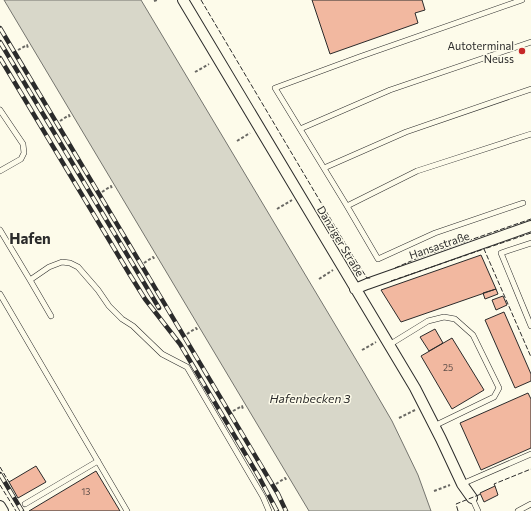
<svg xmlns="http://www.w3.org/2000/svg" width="531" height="511" font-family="Commissioner,sans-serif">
	<rect width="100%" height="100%" fill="#fdfbea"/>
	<path fill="#d8d7c9" stroke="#74746e" d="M 4,0 L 141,0 L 364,373 L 392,421 L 418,475 L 431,511 L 309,511 Z"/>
	<path fill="#f2b8a0" stroke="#2b2b2b" d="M 312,0 L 422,0 L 425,10 L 415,13 L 418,23 L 330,54 Z
		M 481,255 L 496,289 L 401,322 L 381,290 Z
		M 496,289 L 498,294 L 485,299 L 483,293 Z
		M 503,296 L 507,305 L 496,310 L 492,300 Z
		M 504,312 L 531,374 L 531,381 L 515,388 L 485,320 Z
		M 435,329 L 443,343 L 429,351 L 420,337 Z
		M 452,338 L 484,390 L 452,409 L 421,356 Z
		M 528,393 L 531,399 L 531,448 L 481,470 L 460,423 Z
		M 36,466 L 46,482 L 18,498 L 9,482 Z
		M 96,471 L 120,511 L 29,511 Z
		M 495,486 L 498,495 L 484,502 L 480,493 Z"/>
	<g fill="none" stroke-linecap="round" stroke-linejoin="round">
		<defs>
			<path id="lane" d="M 522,0 L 359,57 L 275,88 L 347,206 L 417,171 L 531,134
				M 0,110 L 23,144 L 24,153 L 21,159 L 0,171
				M 300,129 L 390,90 L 531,42
				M 324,168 L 406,132 L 531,89
				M 347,206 L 378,259 L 435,233 L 523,203
				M 0,230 L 30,280 L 49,267 L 62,262 L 70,263 L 78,267 L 98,290 L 109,306 L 122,319 L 133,326 L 162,354 L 187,367 L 263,497 L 269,511
				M 531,243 L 501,253 L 531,326
				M 30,280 L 51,316
				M 0,294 L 127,511
				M 389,345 L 428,321 L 444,317 L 455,319 L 473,335 L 499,388 L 494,397 L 434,426
				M 462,484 L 531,454
				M 472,498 L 478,511
				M 25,504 L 98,461
				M 518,511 L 531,504"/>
			<path id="street" d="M 183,0 L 415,388 L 441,439 L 462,484 L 472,498
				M 355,289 L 367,284 L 531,226
				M 0,506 L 3,511"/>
		</defs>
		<use href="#lane" stroke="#2b2b2b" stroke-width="6"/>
		<use href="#street" stroke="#2b2b2b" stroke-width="12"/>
		<path stroke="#6a6964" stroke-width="2" stroke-dasharray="3 2" stroke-linecap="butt" d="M 154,1 L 157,0
			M 18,50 L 27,45 L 28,48
			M 195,72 L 209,64
			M 60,121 L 69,115 L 70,118
			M 237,141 L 250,133
			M 102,192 L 111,186 L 112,189
			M 277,209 L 292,200
			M 144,263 L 153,257 L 155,260
			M 319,279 L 333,270
			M 187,334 L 196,328 L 198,331
			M 362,350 L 376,342
			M 233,411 L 242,406 L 243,409
			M 399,418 L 415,410
			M 276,484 L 285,478 L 287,481
			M 434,491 L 450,485"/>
		<use href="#lane" stroke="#fdfbea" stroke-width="5"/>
		<use href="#street" stroke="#fdfbea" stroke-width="10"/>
		<defs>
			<path id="rail" d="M 0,28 L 278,494 L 286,511
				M 0,42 L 159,308
				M 0,58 L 130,275 L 145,299 L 180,344 L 259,477 L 277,511
				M 0,474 L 22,511"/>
		</defs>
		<use href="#rail" stroke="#2b2b2b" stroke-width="4.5"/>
		<use href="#rail" stroke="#fdfbea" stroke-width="3" stroke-dasharray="9" stroke-linecap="butt"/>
		<path stroke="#2b2b2b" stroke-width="1" stroke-dasharray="5 2" stroke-linecap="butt" d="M 201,0 L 349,250 L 367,278 L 371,278
			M 531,233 L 484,249 L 531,357
			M 395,268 L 418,258 L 531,219
			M 391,281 L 484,249
			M 0,467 L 9,482
			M 0,485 L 16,511
			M 495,486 L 494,484 L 531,469
			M 458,511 L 456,504 L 481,494"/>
	</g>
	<circle fill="#c62828" stroke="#fdfbea" stroke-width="1.5" cx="522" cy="51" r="4"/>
	<g text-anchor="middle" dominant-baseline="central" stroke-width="3" stroke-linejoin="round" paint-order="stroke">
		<g font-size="9" fill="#5d4e48">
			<text x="448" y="367">25</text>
			<text x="86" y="491">13</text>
		</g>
		<g font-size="11" fill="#2b2b2b" stroke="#fdfbea" text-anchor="end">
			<text x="514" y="45">Autoterminal<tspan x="514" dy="13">Neuss</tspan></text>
		</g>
		<g font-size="11" fill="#2b2b2b" stroke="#fdfbea">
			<text transform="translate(341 241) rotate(59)">Danziger Straße</text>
			<text transform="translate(439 245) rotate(-19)">Hansastraße</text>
		</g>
		<g font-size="12" font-style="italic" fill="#2b2b2b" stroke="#fdfbea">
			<text x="310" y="398">Hafenbecken 3</text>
		</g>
		<g font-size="15" font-weight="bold" fill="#2b2b2b" stroke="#fdfbea">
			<text x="30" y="238">Hafen</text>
		</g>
	</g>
</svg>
